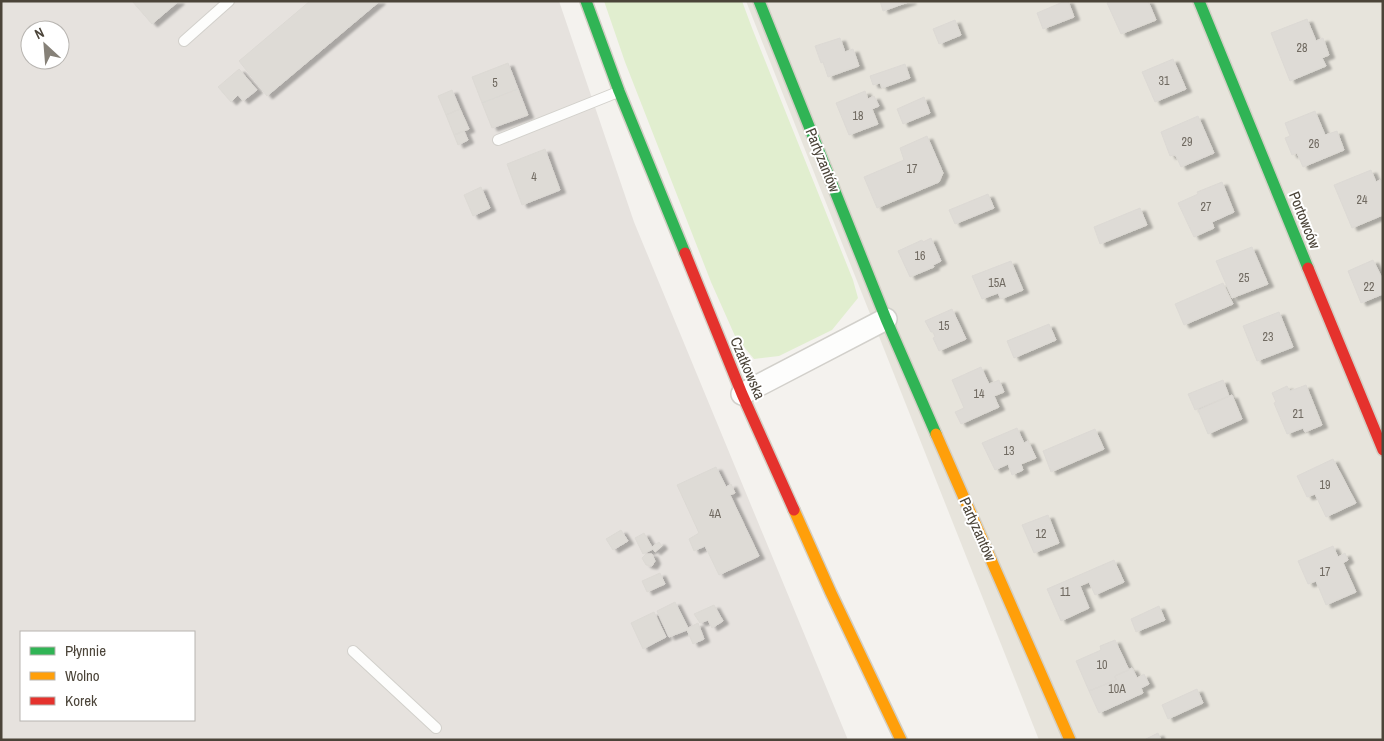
<svg xmlns="http://www.w3.org/2000/svg" width="1384" height="741" font-family="'Archivo Narrow',sans-serif">
	<defs>
		<filter id="shadow"><feDropShadow dx="5.5" dy="3" stdDeviation="1" flood-color="#0004"/></filter>
	</defs>
	<rect width="100%" height="100%" fill="#f4f2ee"/>
	<path fill="#e7e4dc" d="M 746,1 L 1383,1 L 1383,740 L 1039,740 Z"/>
	<path fill="#e6e2de" fill-rule="evenodd" d="M 1,1 L 559,1 L 634,222 L 848,740 L 1,740 ZM 30,30 L 60,30 L 60,60 L 30,60 ZM 21,632 L 194,632 L 194,720 L 21,720 Z"/>
	<path fill="#e1eecf" d="M 604,1 L 742,1 L 752,28 L 853,280 L 858,298 L 832,330 L 779,356 L 754,359 L 735,336 L 711,282 L 625,62 Z"/>
	<path fill="#dedbd6" stroke="#dcd9d4" filter="url(#shadow)" d="M 132,1 L 179,1 L 152,24 Z
		M 310,1 L 380,1 L 267,96 L 239,61 Z
		M 880,1 L 911,1 L 883,11 Z
		M 1065,1 L 1068,1 L 1074,17 L 1043,29 L 1037,13 Z
		M 1111,1 L 1148,1 L 1156,20 L 1121,34 L 1107,3 Z
		M 1307,19 L 1316,41 L 1323,38 L 1329,55 L 1322,58 L 1326,66 L 1290,81 L 1271,33 Z
		M 955,20 L 961,35 L 939,44 L 933,29 Z
		M 840,38 L 845,52 L 853,49 L 859,66 L 828,77 L 823,62 L 821,63 L 815,46 Z
		M 1173,59 L 1186,89 L 1155,102 L 1142,72 Z
		M 508,63 L 518,89 L 482,103 L 472,77 Z
		M 905,64 L 910,78 L 882,88 L 880,83 L 873,85 L 870,76 Z
		M 239,69 L 257,90 L 243,101 L 238,95 L 231,102 L 218,87 Z
		M 518,89 L 528,115 L 492,128 L 482,103 Z
		M 452,90 L 460,109 L 446,115 L 438,96 Z
		M 865,91 L 868,99 L 874,96 L 879,106 L 872,109 L 878,124 L 849,135 L 836,103 Z
		M 924,97 L 930,113 L 903,124 L 897,109 Z
		M 460,109 L 469,129 L 454,135 L 446,115 Z
		M 1315,111 L 1325,135 L 1337,131 L 1344,150 L 1303,167 L 1297,153 L 1292,155 L 1285,138 L 1290,136 L 1285,123 Z
		M 1198,116 L 1214,153 L 1181,167 L 1176,156 L 1174,155 L 1170,156 L 1161,132 Z
		M 464,131 L 468,140 L 458,145 L 454,135 Z
		M 927,136 L 943,173 L 939,182 L 877,208 L 864,177 L 904,160 L 900,148 Z
		M 545,149 L 560,190 L 522,205 L 507,164 Z
		M 1371,170 L 1376,182 L 1380,180 L 1383,184 L 1383,215 L 1352,228 L 1334,185 Z
		M 1222,182 L 1234,212 L 1212,222 L 1214,228 L 1194,237 L 1178,203 L 1198,194 L 1197,192 Z
		M 481,187 L 490,208 L 473,216 L 464,195 Z
		M 988,194 L 994,208 L 955,224 L 949,210 Z
		M 1140,208 L 1147,225 L 1100,244 L 1094,227 Z
		M 931,238 L 941,261 L 933,265 L 934,267 L 910,277 L 898,251 L 922,240 L 923,242 Z
		M 1252,247 L 1268,284 L 1232,298 L 1216,261 Z
		M 1373,260 L 1383,280 L 1383,294 L 1361,303 L 1348,271 Z
		M 1011,261 L 1023,290 L 1001,299 L 998,293 L 982,299 L 972,276 Z
		M 1223,283 L 1233,304 L 1184,325 L 1175,304 Z
		M 952,309 L 966,339 L 939,351 L 933,338 L 935,337 L 933,332 L 931,332 L 925,321 Z
		M 1279,312 L 1293,347 L 1257,361 L 1243,326 Z
		M 1049,324 L 1056,340 L 1014,358 L 1007,341 Z
		M 981,367 L 989,384 L 999,380 L 1004,392 L 994,396 L 999,407 L 961,424 L 955,412 L 964,408 L 952,380 Z
		M 1223,380 L 1229,396 L 1195,410 L 1188,394 Z
		M 1306,385 L 1322,425 L 1305,432 L 1303,428 L 1287,434 L 1274,403 L 1276,402 L 1272,393 L 1287,386 L 1290,391 Z
		M 1232,395 L 1242,419 L 1208,434 L 1198,410 Z
		M 1017,428 L 1024,443 L 1028,441 L 1036,458 L 1021,464 L 1023,470 L 1012,475 L 1008,464 L 995,470 L 982,443 Z
		M 1095,429 L 1104,449 L 1051,472 L 1043,451 Z
		M 1333,459 L 1356,503 L 1326,517 L 1315,494 L 1307,497 L 1297,476 Z
		M 716,467 L 726,487 L 731,484 L 735,493 L 730,495 L 759,556 L 719,575 L 705,546 L 694,551 L 689,539 L 699,533 L 677,485 Z
		M 1048,515 L 1059,543 L 1034,553 L 1022,525 Z
		M 621,530 L 628,541 L 613,550 L 606,539 Z
		M 644,533 L 652,547 L 659,542 L 662,546 L 655,552 L 653,549 L 643,554 L 635,538 Z
		M 1333,546 L 1338,557 L 1345,553 L 1348,560 L 1343,563 L 1356,592 L 1326,605 L 1316,581 L 1308,584 L 1298,561 Z
		M 646,554 L 652,554 L 655,561 L 652,566 L 646,565 L 642,558 Z
		M 1114,560 L 1124,582 L 1095,595 L 1089,582 L 1080,586 L 1089,608 L 1061,621 L 1047,589 Z
		M 660,573 L 665,584 L 647,592 L 642,581 Z
		M 675,602 L 688,628 L 698,623 L 704,639 L 693,644 L 687,630 L 669,637 L 657,611 Z
		M 714,605 L 723,621 L 712,628 L 708,620 L 700,623 L 694,614 Z
		M 1159,606 L 1165,620 L 1136,632 L 1131,619 Z
		M 654,612 L 666,637 L 643,649 L 631,623 Z
		M 1115,640 L 1129,670 L 1115,676 L 1116,680 L 1089,691 L 1076,661 L 1101,650 L 1100,646 Z
		M 1132,668 L 1137,678 L 1144,674 L 1149,684 L 1141,688 L 1143,693 L 1099,713 L 1089,691 L 1116,680 L 1115,676 Z
		M 1197,689 L 1203,703 L 1168,719 L 1162,705 Z
		M 1158,733 L 1161,740 L 1144,740 Z"/>
	<g fill="none" stroke-linecap="round" stroke-linejoin="round">
		<defs>
			<path id="lane" d="M 184,41 L 229,1
				M 498,140 L 618,92
				M 353,651 L 436,728"/>
			<path id="street" d="M 742,394 L 886,319"/>
			<path id="fast" d="M 586,1 L 619,91 L 685,253
				M 759,1 L 886,319 L 936,434
				M 1199,1 L 1308,268"/>
			<path id="slow" d="M 936,434 L 1070,740
				M 794,510 L 831,593 L 901,740"/>
			<path id="jam" d="M 685,253 L 742,394 L 794,510
				M 1308,268 L 1383,450"/>
		</defs>
		<use href="#lane" stroke="#d2d0cb" stroke-width="12"/>
		<use href="#street" stroke="#d2d0cb" stroke-width="24"/>
		<use href="#fast" stroke="#d3cfc5" stroke-width="14"/>
		<use href="#slow" stroke="#d3cfc5" stroke-width="14"/>
		<use href="#jam" stroke="#d3cfc5" stroke-width="14"/>
		<use href="#lane" stroke="#fdfdfc" stroke-width="10"/>
		<use href="#street" stroke="#fdfdfc" stroke-width="21"/>
		<use href="#fast" stroke="#30b455" stroke-width="11"/>
		<use href="#slow" stroke="#ff9f0a" stroke-width="11"/>
		<use href="#jam" stroke="#e5322d" stroke-width="11"/>
	</g>
	<g text-anchor="middle" dominant-baseline="central" stroke-width="4" stroke-linejoin="round" paint-order="stroke">
		<g font-size="12" fill="#706a61">
			<text x="1302" y="48">28</text>
			<text x="1164" y="81">31</text>
			<text x="495" y="83">5</text>
			<text x="858" y="116">18</text>
			<text x="1187" y="142">29</text>
			<text x="1314" y="144">26</text>
			<text x="912" y="169">17</text>
			<text x="534" y="177">4</text>
			<text x="1362" y="200">24</text>
			<text x="1206" y="207">27</text>
			<text x="920" y="256">16</text>
			<text x="1244" y="278">25</text>
			<text x="997" y="283">15A</text>
			<text x="1369" y="287">22</text>
			<text x="944" y="326">15</text>
			<text x="1268" y="337">23</text>
			<text x="979" y="394">14</text>
			<text x="1298" y="414">21</text>
			<text x="1009" y="451">13</text>
			<text x="1325" y="485">19</text>
			<text x="715" y="514">4A</text>
			<text x="1041" y="534">12</text>
			<text x="1325" y="572">17</text>
			<text x="1065" y="592">11</text>
			<text x="1102" y="665">10</text>
			<text x="1117" y="689">10A</text>
		</g>
		<g font-size="15" fill="#4b4439" stroke="#fff">
			<text transform="translate(823 160) rotate(68)">Partyzantów</text>
			<text transform="translate(1305 220) rotate(68)">Portowców</text>
			<text transform="translate(748 368) rotate(67)">Czatkowska</text>
			<text transform="translate(978 529) rotate(66)">Partyzantów</text>
		</g>
	</g>
	<rect width="1384" height="741" fill="none" stroke="#4b4439" stroke-width="5"/>
	<rect x="20" y="631" width="175" height="90" fill="#ffffff" stroke="#b7b4b0"/>
	<rect x="30" y="647" width="25" height="8" fill="#30b455" stroke="#b7b4b0"/>
	<text x="65" y="656" font-size="15" fill="#4b4439">Płynnie</text>
	<rect x="30" y="672" width="25" height="8" fill="#ff9f0a" stroke="#b7b4b0"/>
	<text x="65" y="681" font-size="15" fill="#4b4439">Wolno</text>
	<rect x="30" y="697" width="25" height="8" fill="#e5322d" stroke="#b7b4b0"/>
	<text x="65" y="706" font-size="15" fill="#4b4439">Korek</text>
	<g transform="translate(45 45) rotate(334)"><circle r="24" fill="#ffffff" stroke="#b7b4b0"/>
	<path d="M0-4L9 19L0 12L-9 19Z" fill="#868178"/>
	<text y="-8" font-size="14" font-weight="bold" text-anchor="middle" fill="#4b4439">N</text>
	</g>
</svg>
